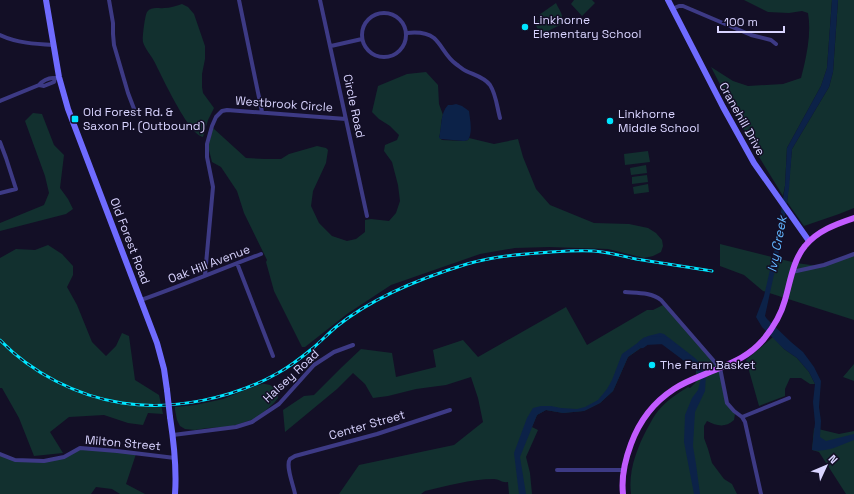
<svg xmlns="http://www.w3.org/2000/svg" width="854" height="494" font-family="'Space Grotesk',sans-serif">
	<rect width="100%" height="100%" fill="#130f26"/>
	<path fill="#12302f" d="M 574,0 L 592,0 L 595,3 L 582,16 L 571,4 Z
		M 744,0 L 832,0 L 827,68 L 821,86 L 787,148 L 785,186 L 783,196 L 750,142 L 711,67 L 733,81 L 748,86 L 783,84 L 801,78 C 802,74 803,70 804,66 C 808,49 811,30 808,13 L 802,11 L 789,13 L 768,12 Z
		M 838,0 L 854,0 L 854,208 L 839,214 L 804,226 L 787,202 L 792,149 L 829,87 L 833,72 Z
		M 556,3 C 560,12 565,15 560,25 L 540,35 L 535,23 L 541,18 L 539,15 Z
		M 182,4 L 188,7 L 194,14 L 205,46 L 205,59 L 202,74 L 202,87 L 203,93 L 214,108 L 208,120 L 203,137 C 188,134 162,76 154,61 C 151,55 145,49 143,42 C 142,39 145,15 147,12 C 152,6 158,9 164,8 C 170,8 176,6 182,4 Z
		M 426,72 L 438,85 L 439,104 L 443,115 C 440,122 442,130 439,137 L 442,140 L 464,141 L 468,140 L 469,138 L 494,144 L 518,139 L 523,157 L 536,189 L 550,205 L 594,223 L 629,224 L 648,228 L 656,233 L 662,240 L 663,246 L 661,252 L 653,256 L 644,258 L 608,249 L 549,247 L 515,248 L 480,254 L 391,285 L 347,314 L 305,347 L 302,347 L 274,291 L 266,262 L 267,260 L 244,213 L 237,191 L 221,167 L 212,162 L 208,146 L 213,128 L 246,158 L 265,159 L 281,159 L 289,154 L 317,146 L 326,148 L 328,150 L 326,163 L 313,191 L 311,206 L 319,223 L 332,236 L 347,241 L 356,239 L 365,232 L 365,220 L 371,219 L 389,221 L 396,213 L 400,201 L 398,185 L 392,162 L 384,151 L 385,145 L 397,140 L 399,135 L 390,126 L 379,119 L 372,112 L 378,86 L 407,74 Z
		M 33,113 L 42,114 L 54,145 L 64,155 L 60,188 L 68,199 L 73,209 L 66,214 L 0,231 L 0,223 L 44,205 L 49,193 L 45,176 L 25,121 Z
		M 648,151 L 650,162 L 625,165 L 624,154 Z
		M 646,165 L 647,173 L 631,175 L 630,168 Z
		M 647,175 L 648,182 L 632,184 L 632,177 Z
		M 648,184 L 649,192 L 634,194 L 633,187 Z
		M 720,244 L 796,263 L 818,266 L 854,254 L 854,320 L 763,291 L 744,275 L 720,266 Z
		M 48,245 L 62,254 L 73,266 L 73,275 L 67,287 L 77,305 L 92,342 L 106,356 L 116,346 L 122,333 L 129,336 L 135,380 L 159,395 L 163,414 L 148,413 L 143,425 L 128,423 L 104,415 L 69,417 L 50,432 L 63,453 L 34,456 L 19,418 L 2,388 L 0,388 L 0,258 L 16,249 L 35,250 Z
		M 665,304 L 720,368 L 727,403 L 735,414 L 734,420 C 725,428 717,426 707,421 L 704,426 L 704,438 L 708,449 L 712,463 L 724,479 L 732,484 L 737,494 L 631,494 C 628,471 637,448 647,429 C 650,424 652,419 655,415 C 663,403 675,395 688,387 L 690,388 L 696,382 L 696,370 L 689,360 L 663,340 L 651,341 L 628,357 L 613,391 L 600,403 L 584,411 L 563,413 L 546,410 L 537,415 L 532,427 L 538,430 L 526,457 L 530,473 L 532,494 L 509,494 L 508,482 C 502,483 499,479 494,479 C 470,479 447,486 425,491 L 421,494 L 339,494 L 359,465 L 454,445 L 483,422 L 478,398 L 471,377 L 446,385 L 416,389 L 388,396 L 373,398 L 365,384 L 353,373 L 337,389 L 285,432 L 283,410 L 304,396 L 314,395 L 342,367 L 361,349 L 392,353 L 396,377 L 436,367 L 433,350 L 463,340 L 478,357 L 566,307 L 587,345 L 647,310 L 653,310 Z
		M 773,337 L 784,349 L 797,358 L 809,372 L 815,384 L 810,384 L 801,378 L 790,378 L 785,389 L 785,396 L 759,406 L 746,360 Z
		M 854,364 L 854,381 L 843,377 Z
		M 262,384 C 271,384 274,386 278,395 L 278,398 L 274,403 L 257,418 L 230,427 L 208,428 L 195,430 L 185,429 L 180,426 L 177,420 L 175,410 L 175,407 L 195,405 L 223,399 L 250,388 Z
		M 814,428 L 839,434 L 854,431 L 854,494 L 846,494 L 819,452 L 812,450 Z
		M 80,448 L 136,454 L 126,484 L 145,494 L 120,494 L 112,489 L 96,487 L 91,494 L 0,494 L 0,454 L 15,460 L 44,461 L 64,457 Z"/>
	<path fill="#0c2248" d="M 832,0 L 838,0 L 833,72 L 829,87 L 792,149 L 789,188 L 781,242 L 765,316 L 767,319 L 791,342 L 803,352 L 814,367 L 821,381 L 819,407 L 821,421 L 820,437 L 826,441 L 854,434 L 854,440 C 840,445 827,453 812,450 L 815,423 L 813,402 L 815,384 L 809,372 L 797,358 L 784,349 L 762,327 L 756,317 L 764,296 L 776,244 L 785,186 L 787,148 L 821,86 L 827,68 Z
		M 456,104 L 462,106 L 469,111 C 470,120 473,132 468,140 L 464,141 L 441,139 L 439,138 C 442,127 440,113 448,105 L 452,105 Z
		M 660,333 L 664,334 L 695,358 L 701,364 L 706,375 L 705,391 L 695,412 L 693,446 L 696,464 L 700,494 L 694,494 L 684,442 L 685,415 L 692,398 L 698,390 L 701,378 L 691,363 L 681,352 L 661,339 L 653,339 L 628,357 L 613,391 L 600,403 L 584,411 L 563,413 L 546,410 L 537,415 L 520,457 L 526,494 L 519,494 L 514,453 L 527,418 L 533,408 L 541,406 L 551,406 L 561,408 L 577,409 L 585,407 L 598,400 L 607,389 L 612,380 L 622,354 L 643,339 L 648,336 Z"/>
	<g fill="none" stroke-linecap="round" stroke-linejoin="round">
		<path stroke="#0c2248" stroke-width="8" d="M 642,344 L 646,341 L 663,340 L 691,361 L 694,365"/>
		<path stroke="#3d3a85" stroke-width="4" d="M 109,0 L 113,23 L 113,34 L 114,45 L 128,93 L 136,114
			M 239,0 L 262,112
			M 320,0 L 367,216
			M 672,9 L 679,6 L 683,6 L 751,35 L 771,40 L 776,44
			M362 35a22 22 0 1 1 44 0a22 22 0 1 1-44 0Z
			M 407,33 C 416,32 426,32 434,38 C 442,45 446,57 456,64 C 459,66 462,69 466,71 C 474,75 484,77 490,85 C 496,94 497,107 500,118
			M 0,35 C 17,43 35,44 54,45
			M 331,46 L 362,39
			M 39,85 L 44,86 L 54,82 L 55,78
			M 0,101 L 39,85 C 42,81 48,78 53,78 C 59,78 53,79 59,77
			M 0,142 L 6,158 L 16,189 L 0,193
			M 237,263 L 273,356
			M 792,272 L 824,265 L 854,254
			M 205,275 L 213,187 L 207,157 L 207,144 L 212,126 L 216,117 L 222,111 L 227,110 L 346,119
			M 625,292 C 637,293 651,292 661,300 L 720,368 L 727,403 L 734,411 L 742,417 L 745,422 L 761,494
			M 141,300 C 181,286 221,269 261,254
			M 742,417 L 789,398
			M 173,435 L 236,427 L 252,422 L 279,404 L 314,365 L 334,352 L 353,345
			M 0,454 L 15,460 L 44,461 L 64,457 L 80,448 L 117,451 L 175,458
			M 557,470 L 623,470
			M 295,494 C 294,487 285,465 290,459 C 290,459 295,456 295,456 L 377,434 L 450,410"/>
		<path stroke="#6f6bff" stroke-width="6" d="M 46,0 L 59,77 L 68,109 L 157,343 L 164,369 L 167,390
			M 668,0 L 723,107 L 754,163 L 809,241
			M 170,417 C 174,443 177,468 175,494"/>
		<path stroke="#c25bff" stroke-width="6" d="M 623,494 C 621,476 625,460 631,444 C 639,422 654,402 674,389 C 686,381 701,376 715,370 C 734,362 749,356 763,340 C 773,328 781,315 785,300 C 790,283 793,260 805,246 C 817,231 836,224 854,218"/>
		<defs>
			<path id="rail" d="M 0,340 C 32,373 77,396 122,403 C 173,411 234,398 278,373 C 291,366 302,357 313,348 C 321,341 328,334 336,327 C 373,297 421,278 467,264 C 495,256 523,254 551,252 C 565,251 580,250 594,251 C 608,252 622,256 636,259 C 661,263 686,267 712,271"/>
		</defs>
		<use href="#rail" stroke="#00e5ff" stroke-width="3"/>
		<use href="#rail" stroke="#130f26" stroke-width="1.5" stroke-dasharray="4.5" stroke-linecap="butt"/>
		<path stroke="#6f6bff" stroke-width="6" d="M 167,390 L 170,417"/>
	</g>
	<g fill="#00e5ff" stroke="#130f26" stroke-width="1.5">
		<circle cx="525" cy="27" r="4"/>
		<rect x="71" y="115" width="8" height="8" rx="2"/>
		<circle cx="610" cy="121" r="4"/>
		<circle cx="652" cy="365" r="4"/>
	</g>
	<g text-anchor="middle" dominant-baseline="central" stroke-width="3" stroke-linejoin="round" paint-order="stroke">
		<g font-size="12" fill="#d9d4ff" stroke="#130f26" text-anchor="start">
			<text x="533" y="20">Linkhorne<tspan x="533" dy="14">Elementary School</tspan></text>
			<text x="83" y="112">Old Forest Rd. &amp;<tspan x="83" dy="14">Saxon Pl. (Outbound)</tspan></text>
			<text x="618" y="114">Linkhorne<tspan x="618" dy="14">Middle School</tspan></text>
			<text x="660" y="365">The Farm Basket</text>
		</g>
		<g font-size="12" fill="#d9d4ff" stroke="#130f26">
			<text transform="translate(284 104) rotate(4)">Westbrook Circle</text>
			<text transform="translate(354 106) rotate(78)">Circle Road</text>
			<text transform="translate(742 119) rotate(61)">Cranehill Drive</text>
			<text transform="translate(130 241) rotate(69)">Old Forest Road</text>
			<text transform="translate(209 264) rotate(-21)">Oak Hill Avenue</text>
			<text transform="translate(291 376) rotate(-43)">Halsey Road</text>
			<text transform="translate(367 425) rotate(-16)">Center Street</text>
			<text transform="translate(123 443) rotate(5)">Milton Street</text>
		</g>
		<g font-size="13" font-style="italic" fill="#62b6ff" stroke="#130f26">
			<text transform="translate(777 244) rotate(-79)">Ivy Creek</text>
		</g>
	</g>
	<g transform="translate(826 466) rotate(46)" stroke="#130f26" stroke-width="3" paint-order="stroke">
	<path d="M0-3L7 15L0 10L-7 15Z" fill="#d9d4ff"/>
	<text y="-6" font-size="11" font-weight="bold" text-anchor="middle" fill="#d9d4ff">N</text>
	</g>
	<path d="M718 26v6h66v-6" fill="none" stroke="#d9d4ff" stroke-width="2"/>
	<text x="724" y="26" font-size="12" fill="#d9d4ff" stroke="#130f26" stroke-width="3" paint-order="stroke">100 m</text>
</svg>
